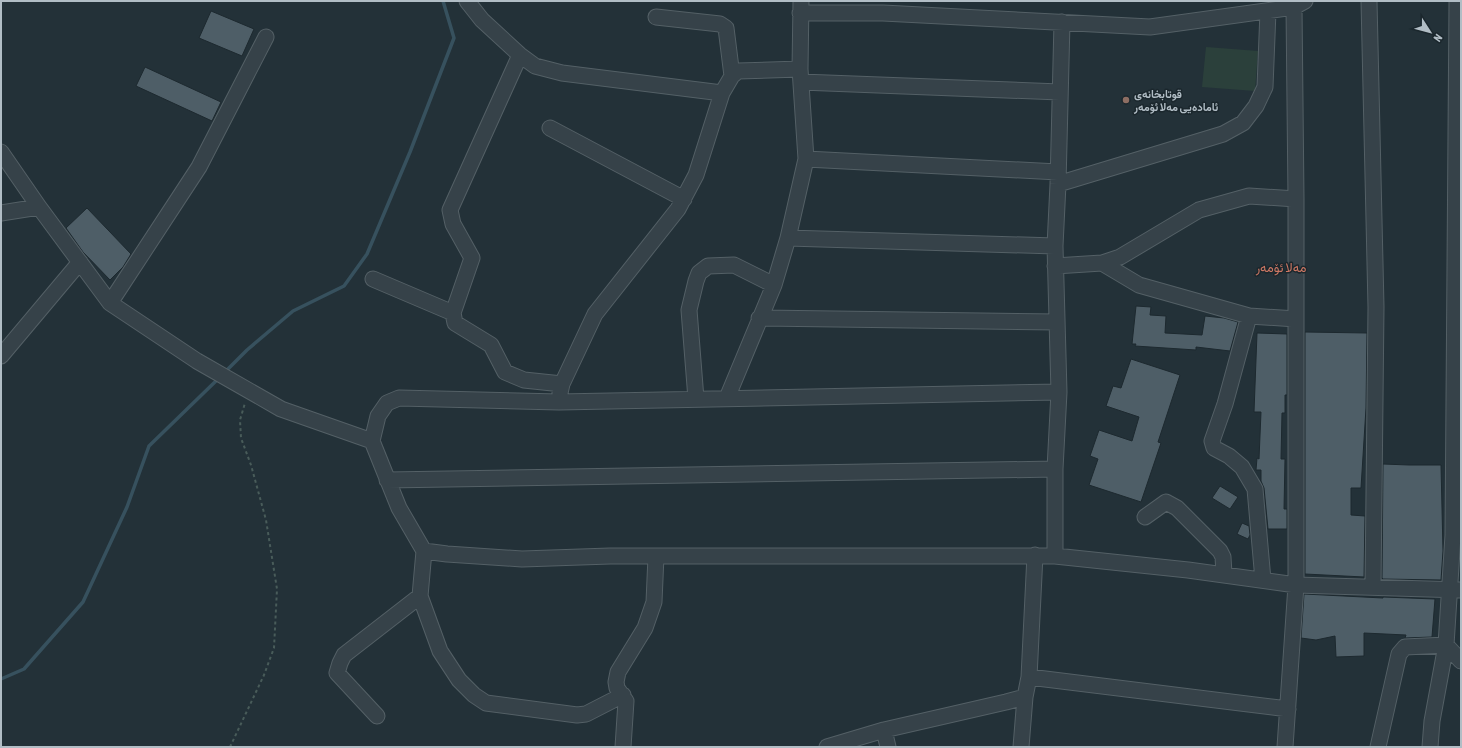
<svg xmlns="http://www.w3.org/2000/svg" width="1462" height="748" font-family="'Asap Condensed',Vazirmatn,sans-serif">
	<rect width="100%" height="100%" fill="#233138"/>
	<path fill="#2b403b" d="M 1206,47 L 1258,51 L 1255,91 L 1202,87 Z"/>
	<g fill="none" stroke-linecap="round" stroke-linejoin="round">
		<path stroke="#37515e" stroke-width="3.5" d="M 224,373 L 247,350 L 293,311 L 344,286 L 367,254 L 410,152 L 454,38 L 443,1
			M 1,679 L 24,669 L 83,602 L 127,507 L 149,446 L 218,379"/>
	</g>
	<path fill="#4e5e67" stroke="#1d292f" d="M 211,11 L 254,29 L 242,56 L 199,38 Z
		M 145,67 L 221,102 L 212,121 L 136,86 Z
		M 87,208 L 131,254 L 123,267 L 110,280 L 83,252 L 66,228 Z
		M 1136,306 L 1151,307 L 1150,315 L 1166,316 L 1165,333 L 1202,335 L 1205,316 L 1224,318 L 1238,322 L 1230,351 L 1196,347 L 1196,350 L 1135,346 L 1136,344 L 1132,344 Z
		M 1305,332 L 1367,333 L 1366,408 L 1361,488 L 1351,488 L 1351,515 L 1365,516 L 1364,577 L 1305,574 Z
		M 1257,333 L 1287,334 L 1287,395 L 1285,395 L 1285,413 L 1282,413 L 1281,459 L 1285,459 L 1284,509 L 1287,509 L 1287,529 L 1268,529 L 1264,488 L 1261,481 L 1261,470 L 1256,470 L 1257,458 L 1259,459 L 1261,412 L 1254,412 Z
		M 1131,359 L 1180,375 L 1158,442 L 1161,443 L 1141,502 L 1089,485 L 1098,459 L 1090,456 L 1099,430 L 1132,441 L 1139,417 L 1106,406 L 1113,386 L 1121,388 Z
		M 1383,464 L 1409,465 L 1441,465 L 1443,551 L 1441,580 L 1383,579 L 1382,578 Z
		M 1220,486 L 1238,497 L 1230,509 L 1212,498 Z
		M 1242,523 L 1249,526 L 1250,535 L 1248,539 L 1237,534 Z
		M 1304,594 L 1383,598 L 1383,597 L 1435,599 L 1432,637 L 1405,638 L 1406,635 L 1364,633 L 1364,656 L 1336,657 L 1335,636 L 1316,640 L 1301,638 Z"/>
	<g fill="none" stroke-linecap="round" stroke-linejoin="round">
		<defs>
			<path id="minor" d="M 467,1 L 482,20 L 520,55 L 535,66 L 562,73 L 722,93 L 732,76 L 738,71 L 800,69
				M 1369,1 L 1376,307 L 1373,586
				M 800,13 L 883,13 L 1150,27 L 1294,7 L 1305,1
				M 656,17 L 720,24 L 726,28 L 732,76
				M 520,55 L 450,210 L 453,224 L 472,258 L 453,313 L 455,323 L 491,345 L 505,372 L 524,380 L 562,384
				M 801,82 L 1060,92
				M 550,128 L 684,199
				M 1,152 L 39,207 L 110,303 L 197,361 L 281,409 L 372,441
				M 806,159 L 1058,172
				M 1058,184 L 1223,134 L 1243,123 L 1256,106 L 1265,87 L 1268,11
				M 1,213 L 39,207
				M 788,238 L 1055,246
				M 1102,263 L 1139,285 L 1249,316 L 1225,404 L 1212,441 L 1214,448 L 1229,456 L 1242,467 L 1255,489 L 1263,580
				M 1055,266 L 1102,263 L 1120,257 L 1199,210 L 1249,196 L 1296,199
				M 373,279 L 453,313
				M 110,303 L 199,167 L 266,37
				M 1249,316 L 1296,319
				M 759,318 L 1057,322
				M 1,356 L 80,262
				M 1059,392 L 559,402 L 399,398 L 387,403 L 378,416 L 372,441 L 399,508 L 424,551 L 447,554 L 522,559 L 610,556 L 1055,556 L 1188,570 L 1296,585 L 1461,590
				M 560,393 L 562,384 L 595,314 L 678,209 L 696,175 L 722,93
				M 727,398 L 774,285 L 788,238 L 806,159 L 800,69 L 801,1
				M 696,399 L 689,310 L 696,281 L 699,273 L 708,266 L 734,265 L 774,285
				M 387,480 L 1055,469
				M 1145,517 L 1166,502 L 1177,508 L 1220,551 L 1223,557 L 1224,574
				M 424,551 L 420,596 L 440,651 L 459,680 L 474,695 L 486,703 L 577,715 L 586,714 L 623,695
				M 1055,556 L 1055,469 L 1059,392 L 1055,246 L 1058,184 L 1062,22
				M 1029,677 L 1288,709
				M 377,716 L 337,673 L 340,663 L 344,655 L 420,596
				M 884,730 L 888,747
				M 623,747 L 626,701 L 617,688 L 616,682 L 618,672 L 645,628 L 654,602 L 656,556
				M 827,747 L 884,730 L 1006,702 L 1025,697 L 1029,677 L 1035,555
				M 1021,747 L 1025,697
				M 1285,747 L 1296,585 L 1296,199 L 1294,7
				M 1378,747 L 1399,654 L 1405,647 L 1446,645 L 1461,661
				M 1430,747 L 1432,721 L 1446,645 L 1453,535 L 1457,1"/>
		</defs>
		<use href="#minor" stroke="#546066" stroke-width="17"/>
		<path stroke="#495c5a" stroke-width="2" stroke-dasharray="3 3" stroke-linecap="butt" d="M 230,747 L 264,675 L 274,648 L 277,589 L 266,520 L 251,465 L 241,438 L 240,420 L 245,403"/>
		<use href="#minor" stroke="#364249" stroke-width="15"/>
	</g>
	<circle fill="#8d6e63" stroke="#1b272d" stroke-width="1.5" cx="1126" cy="100" r="4"/>
	<g text-anchor="middle" dominant-baseline="central" stroke-width="3" stroke-linejoin="round" paint-order="stroke">
		<g font-size="11" font-weight="bold" fill="#b1bdc5" stroke="#1b272d" text-anchor="start">
			<text x="1134" y="94">قوتابخانەی<tspan x="1134" dy="13">ئامادەیی مەلا ئۆمەر</tspan></text>
		</g>
		<g font-size="13" fill="#cd7864" stroke="#1b272d">
			<text x="1281" y="267">مەلا ئۆمەر</text>
		</g>
	</g>
	<rect width="1462" height="748" fill="none" stroke="#b1bdc5" stroke-width="4"/>
	<g transform="translate(1430 32) rotate(126)" stroke="#1b272d" stroke-width="3" paint-order="stroke">
	<path d="M0-3L7 15L0 10L-7 15Z" fill="#b1bdc5"/>
	<text y="-6" font-size="11" font-weight="bold" text-anchor="middle" fill="#b1bdc5">N</text>
	</g>
</svg>
